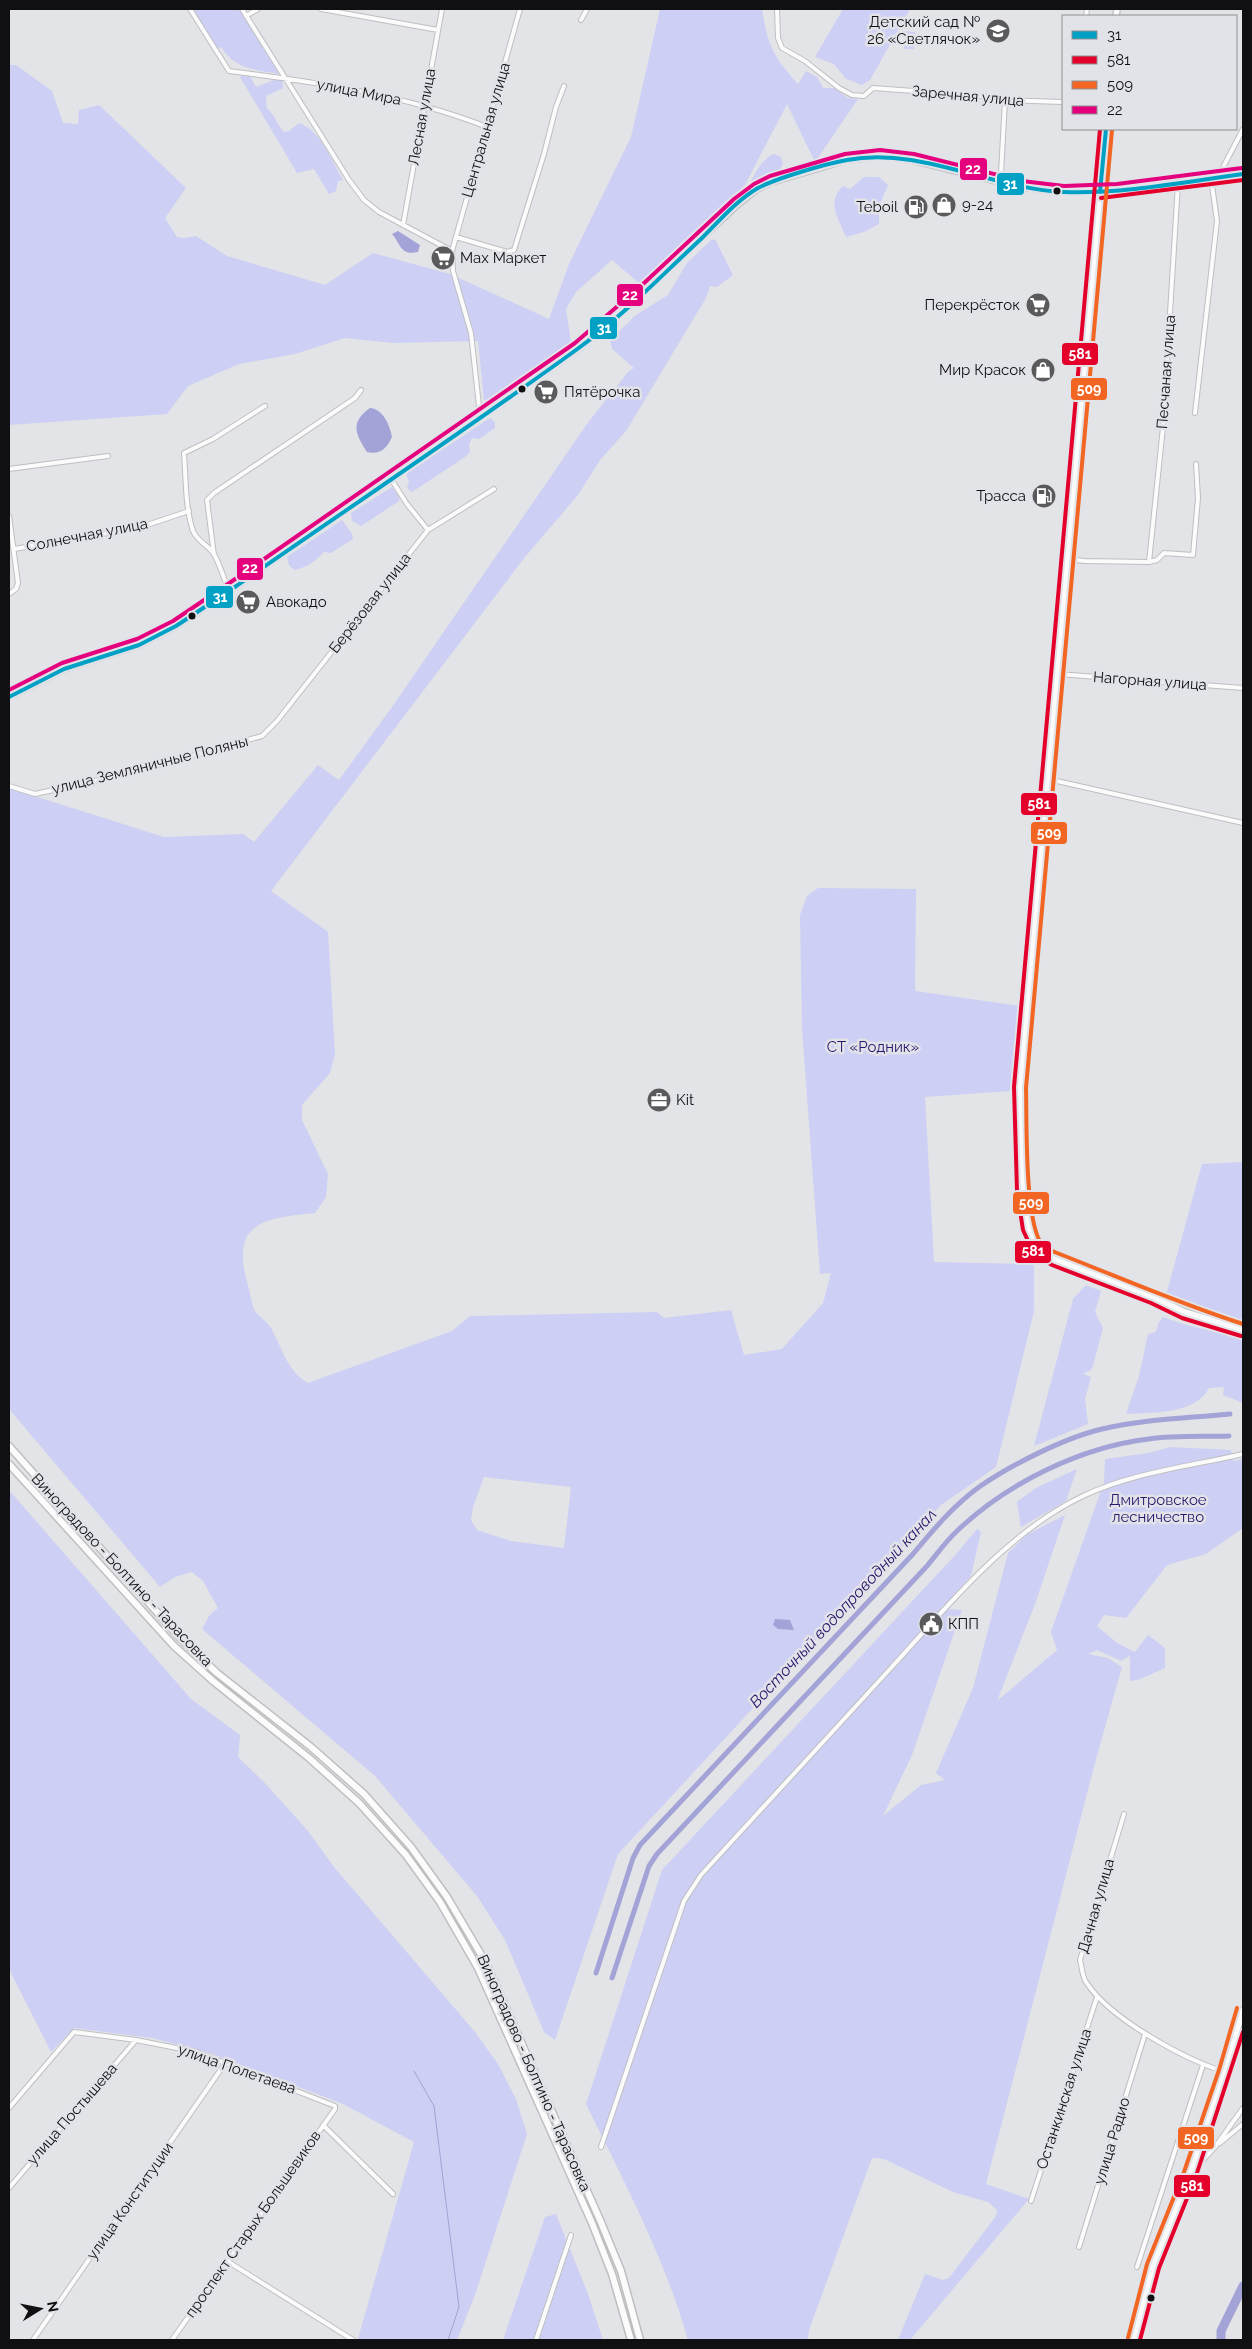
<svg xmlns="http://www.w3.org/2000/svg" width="1252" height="2349" font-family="Raleway,sans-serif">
	<rect width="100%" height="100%" fill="#e3e4e7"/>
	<path fill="#cdcff4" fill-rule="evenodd" d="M 193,9 L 239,9 L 279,74 C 254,69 236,70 221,47 L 218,49 Z
		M 660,9 L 762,9 C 768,46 773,56 798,84 L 806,71 L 817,77 L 823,88 L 834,88 L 848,98 L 858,99 L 815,162 L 787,104 L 745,185 L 640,284 L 612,260 L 576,292 L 566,309 L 571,343 L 552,358 L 494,399 L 484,400 L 478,341 L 393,343 L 345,338 L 295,354 L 239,364 L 188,386 L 167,414 L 9,425 L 9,65 L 16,65 L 52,91 L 63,123 L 78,124 L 79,110 L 99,105 L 186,188 L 165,218 L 177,237 L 184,238 L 196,236 L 227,256 L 325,285 L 373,253 L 450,274 L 549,319 L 569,264 L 631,137 Z
		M 843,9 L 910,9 L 870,80 L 862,85 L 846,79 L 834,64 L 815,57 Z
		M 905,31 L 915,32 L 914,49 L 904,49 Z
		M 243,74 L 250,76 L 256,87 L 274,80 L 282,80 L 283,88 L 266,96 L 267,108 C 276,116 276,124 284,132 L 289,131 L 299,123 C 320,130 332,161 343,180 L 338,181 L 336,191 L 329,194 L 314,169 L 297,173 L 240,77 Z
		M 774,154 L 781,157 L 783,164 L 777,174 L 762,177 L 754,185 L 750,184 C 754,173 763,158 774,154 Z
		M 864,177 L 879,177 L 888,185 L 879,206 L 879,224 L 864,232 L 846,237 C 838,217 826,204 843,186 L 850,189 Z
		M 715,239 L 733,275 L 717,287 L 710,286 L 706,298 L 626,431 L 600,460 L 578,495 L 525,557 L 271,891 L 328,932 L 335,1054 L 330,1073 L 302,1105 L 302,1120 L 328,1174 L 326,1197 L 315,1213 C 271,1218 231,1219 246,1278 C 249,1288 251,1302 255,1311 C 259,1317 267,1321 271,1328 C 282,1348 287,1371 308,1383 L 452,1331 L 470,1316 L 657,1312 L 664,1318 L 731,1310 L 744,1355 L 782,1349 L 823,1303 L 831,1273 L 820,1274 L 802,1029 L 800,915 L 807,896 L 818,888 L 916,889 L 915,991 L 1020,1006 L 1010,1091 L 925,1097 L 934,1262 L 1034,1264 L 1034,1311 L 996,1467 L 941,1505 L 618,1854 L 555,2040 L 544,2032 L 505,1940 L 477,1896 L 375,1776 L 202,1629 L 209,1616 L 218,1608 L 203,1581 L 192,1572 L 175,1577 L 160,1587 L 9,1409 L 9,788 L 164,837 L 243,834 L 254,842 L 318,765 L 339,780 L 392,707 L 587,424 L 628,372 L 634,368 L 612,349 L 610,340 L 636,315 L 668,295 L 687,263 L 711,240 ZM 484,1477 L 571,1487 L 564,1548 L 511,1541 L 477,1530 L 471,1520 L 473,1507 Z
		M 490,418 L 495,422 L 495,428 L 479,439 L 472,438 L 469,445 L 470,452 L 465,457 L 412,492 L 407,488 L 409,481 L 406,475 L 409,472 Z
		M 392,487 L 400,499 L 399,501 L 361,526 L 352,521 L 351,513 Z
		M 342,520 L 351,532 L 353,539 L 331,553 L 324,552 C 316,561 306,568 294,570 L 289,565 L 287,557 Z
		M 1243,1162 L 1243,1320 L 1189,1309 L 1165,1299 L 1202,1164 Z
		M 1086,1285 L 1101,1291 L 1095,1312 L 1103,1328 L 1092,1369 L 1083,1374 L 1091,1377 L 1085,1399 L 1088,1424 L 1034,1446 L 1073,1299 Z
		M 1163,1317 L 1183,1324 L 1243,1339 L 1243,1403 L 1223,1395 L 1224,1387 L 1209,1388 C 1195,1415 1153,1412 1126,1414 L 1139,1376 L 1148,1334 L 1156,1332 L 1158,1324 Z
		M 1171,1447 L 1231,1450 L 1233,1461 L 1243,1459 L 1243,1528 L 1206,1554 L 1167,1565 L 1126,1618 L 1104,1615 L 1097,1626 L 1117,1643 L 1135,1652 L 1148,1635 L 1165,1648 L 1165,1668 L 1138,1680 L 1130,1681 L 1130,1656 L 1121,1661 L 1097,1650 L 1088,1654 L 1108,1658 L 1122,1667 L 1096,1759 L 986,2184 L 1029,2199 L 910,2340 L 898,2340 L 925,2274 L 943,2280 L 949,2278 L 996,2216 L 997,2210 L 988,2202 L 953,2192 L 884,2159 L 872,2158 L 809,2330 L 808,2340 L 688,2340 C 665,2258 623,2180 586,2104 L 662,1870 L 957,1553 L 977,1529 L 981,1532 L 971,1576 L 941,1609 L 962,1610 L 912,1755 L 883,1816 L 921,1785 L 945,1780 L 936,1773 L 973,1688 L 1008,1553 L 1028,1534 L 1065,1515 L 1035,1604 L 997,1701 L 1057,1650 L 1051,1632 L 1104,1482 L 1105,1459 L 1148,1453 Z
		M 1077,1469 L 1066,1501 L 1021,1527 L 1017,1502 L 1036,1488 Z
		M 9,1490 L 191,1699 L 240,1735 L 238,1757 L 264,1782 L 308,1831 L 334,1867 L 475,2032 L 498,2064 L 516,2099 L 527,2134 L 475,2295 L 457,2340 L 358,2339 L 414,2142 L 343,2104 L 210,2053 L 152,2038 L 74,2028 L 51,2052 L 9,1969 Z
		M 556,2214 L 588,2294 L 603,2340 L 503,2340 L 545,2217 Z"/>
	<path fill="#a3a3d7" d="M 398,231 L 420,245 L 418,252 C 400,256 401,244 392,234 Z
		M 370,408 C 383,409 390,425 392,437 C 387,448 381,455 367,452 C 355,434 350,422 370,408 Z
		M 775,1619 L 790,1620 L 794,1630 L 778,1629 L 773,1625 Z"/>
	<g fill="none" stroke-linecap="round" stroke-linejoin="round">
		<path stroke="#a3a3d7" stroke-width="1" d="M 414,2071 L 434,2106 L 459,2307 L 448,2340"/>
		<path stroke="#a3a3d7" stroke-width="5" d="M 596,1973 L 633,1858 L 640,1845 L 913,1554 C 933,1530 953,1506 979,1487 C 1011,1465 1064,1438 1102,1429 C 1144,1419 1188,1418 1230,1414
			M 612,1978 L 649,1866 L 657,1854 L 927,1566 C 937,1554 946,1541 957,1531 C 1007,1483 1081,1447 1149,1439 C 1175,1435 1203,1437 1229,1436"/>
		<path stroke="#a3a3d7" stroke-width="9" d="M 1221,2340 L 1221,2331 L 1243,2286"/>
		<defs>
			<path id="minor" d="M 190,9 L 229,71 C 316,82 406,95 487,127
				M 242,9 L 349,180 L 364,200 L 379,212 L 452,251
				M 321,9 L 438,30
				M 777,9 L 778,38 L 782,48 L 805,61 L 839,88 L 852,95 L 864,96 L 873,88 L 995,97 L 1005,100 L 1063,102
				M 246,16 L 258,9
				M 1086,16 L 1087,9
				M 581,20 L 587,9
				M 1218,177 L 1243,129
				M 1005,183 L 1001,173 L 1005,100
				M 403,225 L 442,9
				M 456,237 L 507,252 L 514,250 L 544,154 L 556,107 L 564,86
				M 1195,413 L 1217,221 L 1211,178
				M 483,415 L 479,406 L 471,333 L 453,271 L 452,251 L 520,9
				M 9,469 L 108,456
				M 391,479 L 407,504 L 428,530
				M 9,516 L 18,583 L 16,589 L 9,594
				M 14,549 L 138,528 L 189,511
				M 214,555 L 207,500 L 214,493 L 355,398 L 361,390
				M 1069,559 L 1084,561 L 1149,562 L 1157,560 L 1164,553 L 1193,555 L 1198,498 L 1196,464
				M 1149,562 L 1163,427 L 1178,183
				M 229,591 C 224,579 220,565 214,554 C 208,545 197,541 193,531 C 185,507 186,478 184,453 L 213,439 L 265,406
				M 1058,674 L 1243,688
				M 1048,779 L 1243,823
				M 9,786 L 35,794 L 131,773 L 262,736 L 277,721 L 428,530 L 494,489
				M 1124,1814 L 1080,1960 C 1082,1967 1082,1976 1086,1982 C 1110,2019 1184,2059 1225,2072
				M 9,2108 L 74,2032 L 136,2040 L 197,2052 L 335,2106 L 335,2109 L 172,2340
				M 323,2125 L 393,2194
				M 1220,2143 L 1243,2124
				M 601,2147 L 684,1901 L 701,1875 C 764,1806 827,1738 890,1669 C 946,1608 1007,1532 1083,1496 C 1131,1473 1191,1466 1243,1454
				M 1192,2172 L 1215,2147 L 1243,2108
				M 9,2188 L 136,2040
				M 1031,2201 L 1097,1997
				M 1079,2247 L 1145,2034
				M 227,2261 L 353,2340
				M 1137,2267 L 1203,2065
				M 33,2340 L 226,2062
				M 536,2340 L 571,2235"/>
			<path id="tertiary" d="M 1100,192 L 1243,174"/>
			<path id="secondary" d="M 1116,16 L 1117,9
				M 1106,129 L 1020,1088 L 1023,1190 L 1029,1229 L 1038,1250 L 1054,1259 L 1153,1297 L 1185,1312 L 1243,1330
				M 9,697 L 64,669 L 139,645 L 176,626 L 232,589 L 579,348 L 646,290 L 738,204 L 757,189 L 772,182 L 846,160 L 880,156 L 912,160 L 1021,187 L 1057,191 L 1100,192
				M 1134,2340 L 1153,2266 L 1190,2174 L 1225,2072 L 1243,2010"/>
			<path id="primary" d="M 9,1446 L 181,1639 L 217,1673 L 311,1747 L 364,1794 L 411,1847 L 447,1897 L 486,1963 L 600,2220 L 621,2271 L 640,2340
				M 9,1464 L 174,1646 L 213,1681 L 309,1758 L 359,1803 L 406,1855 L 440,1902 L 478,1968 L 592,2223 L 612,2274 L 631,2340"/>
		</defs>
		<use href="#minor" stroke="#bfbfc2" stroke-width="6"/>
		<use href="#tertiary" stroke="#bfbfc2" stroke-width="8"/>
		<use href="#secondary" stroke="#bfbfc2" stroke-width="8"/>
		<use href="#primary" stroke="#bfbfc2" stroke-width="9"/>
		<use href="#minor" stroke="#fbfbfb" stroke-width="4"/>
		<use href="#tertiary" stroke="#fbfbfb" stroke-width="5"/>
		<use href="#secondary" stroke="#fbfbfb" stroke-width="5.5"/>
		<use href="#primary" stroke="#fbfbfb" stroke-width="6"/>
		<defs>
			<path id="bus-1" d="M 1100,192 L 1106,129
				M 9,697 L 64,669 L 139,645 L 176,626 L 232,589 C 347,509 463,432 576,350 C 621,318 661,276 702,238 C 719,221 737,200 758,188 C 777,178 825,164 847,160 C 920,146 991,189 1064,192 C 1123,194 1184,182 1243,174"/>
			<path id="bus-2" d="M 1100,129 L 1014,1087 L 1017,1191 L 1023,1230 L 1034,1254 L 1052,1265 L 1151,1303 L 1182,1318 L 1241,1336
				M 1101,198 L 1243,180
				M 1140,2340 L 1159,2268 L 1196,2176 L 1243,2032"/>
			<path id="bus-3" d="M 1112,130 L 1026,1088 C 1027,1119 1024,1225 1043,1246 C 1046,1249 1053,1251 1057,1253 C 1119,1277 1180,1304 1243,1324
				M 1128,2338 L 1147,2264 L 1184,2172 L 1219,2070 L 1237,2008"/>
			<path id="bus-4" d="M 9,690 L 62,663 L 137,639 L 173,621 L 228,584 L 575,343 L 642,285 L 734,199 L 754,184 L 770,176 L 845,154 L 880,150 L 914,154 L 1022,181 L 1064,186 L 1117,184 L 1242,168"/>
		</defs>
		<use href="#bus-1" stroke="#e2e3e8" stroke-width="8"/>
		<use href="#bus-2" stroke="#e2e3e8" stroke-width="8"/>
		<use href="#bus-3" stroke="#e2e3e8" stroke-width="8"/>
		<use href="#bus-4" stroke="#e2e3e8" stroke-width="8"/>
		<use href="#bus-1" stroke="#01a1c5" stroke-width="4"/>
		<use href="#bus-2" stroke="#e4002b" stroke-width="4"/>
		<use href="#bus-3" stroke="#f26522" stroke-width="4"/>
		<use href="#bus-4" stroke="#e5007d" stroke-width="4"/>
	</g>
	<defs>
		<symbol id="school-disc" viewBox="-11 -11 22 22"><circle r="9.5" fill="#5a5a5d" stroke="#e2e3e8"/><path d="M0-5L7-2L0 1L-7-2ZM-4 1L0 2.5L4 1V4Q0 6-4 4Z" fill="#fff"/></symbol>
		<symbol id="shop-disc" viewBox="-11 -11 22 22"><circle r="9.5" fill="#5a5a5d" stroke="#e2e3e8"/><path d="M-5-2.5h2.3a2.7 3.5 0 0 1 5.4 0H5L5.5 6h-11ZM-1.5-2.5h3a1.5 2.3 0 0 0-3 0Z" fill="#fff"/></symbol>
		<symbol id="fuel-disc" viewBox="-11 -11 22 22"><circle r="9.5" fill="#5a5a5d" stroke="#e2e3e8"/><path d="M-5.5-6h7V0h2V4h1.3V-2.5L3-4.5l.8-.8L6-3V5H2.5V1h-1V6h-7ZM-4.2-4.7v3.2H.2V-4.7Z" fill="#fff"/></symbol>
		<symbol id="supermarket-disc" viewBox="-11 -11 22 22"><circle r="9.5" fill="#5a5a5d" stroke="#e2e3e8"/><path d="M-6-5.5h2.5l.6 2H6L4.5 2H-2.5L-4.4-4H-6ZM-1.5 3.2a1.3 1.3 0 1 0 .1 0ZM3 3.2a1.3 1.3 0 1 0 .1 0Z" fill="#fff"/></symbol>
		<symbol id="office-disc" viewBox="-11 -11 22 22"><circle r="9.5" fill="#5a5a5d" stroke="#e2e3e8"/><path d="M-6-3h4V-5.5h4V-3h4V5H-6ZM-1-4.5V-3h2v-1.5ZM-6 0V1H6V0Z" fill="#fff"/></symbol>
		<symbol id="civic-disc" viewBox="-11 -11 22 22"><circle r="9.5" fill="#5a5a5d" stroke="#e2e3e8"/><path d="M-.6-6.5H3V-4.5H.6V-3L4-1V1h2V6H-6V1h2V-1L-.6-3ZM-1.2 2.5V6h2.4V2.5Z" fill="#fff"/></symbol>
	</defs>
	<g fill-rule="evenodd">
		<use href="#school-disc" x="984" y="17" width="28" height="28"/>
		<use href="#shop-disc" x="930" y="191" width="28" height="28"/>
		<use href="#fuel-disc" x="902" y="193" width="28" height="28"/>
		<use href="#supermarket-disc" x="429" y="244" width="28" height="28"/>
		<use href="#supermarket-disc" x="1024" y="291" width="28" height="28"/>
		<use href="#shop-disc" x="1029" y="356" width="28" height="28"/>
		<use href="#supermarket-disc" x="532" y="378" width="28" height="28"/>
		<use href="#fuel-disc" x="1030" y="482" width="28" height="28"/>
		<use href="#supermarket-disc" x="234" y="588" width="28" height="28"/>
		<use href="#office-disc" x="645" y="1086" width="28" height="28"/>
		<use href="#civic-disc" x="917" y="1610" width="28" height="28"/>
	</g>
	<g fill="#101012" stroke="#e2e3e8" stroke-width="2">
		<circle cx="1057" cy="191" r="4.5"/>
		<circle cx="522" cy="389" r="4.5"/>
		<circle cx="192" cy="616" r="4.5"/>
		<circle cx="1151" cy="2298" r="4.5"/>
	</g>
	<g text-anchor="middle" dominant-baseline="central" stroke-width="5" stroke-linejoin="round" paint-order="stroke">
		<g font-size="15" fill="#101012" stroke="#e2e3e8" text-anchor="start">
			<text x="980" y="22" text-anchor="end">Детский сад №<tspan x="980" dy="17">26 «Светлячок»</tspan></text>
			<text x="962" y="205">9-24</text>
			<text x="898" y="207" text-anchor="end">Teboil</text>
			<text x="460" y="258">Мах Маркет</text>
			<text x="1020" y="305" text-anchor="end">Перекрёсток</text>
			<text x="1026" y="370" text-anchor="end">Мир Красок</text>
			<text x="564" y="392">Пятёрочка</text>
			<text x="1026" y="496" text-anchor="end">Трасса</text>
			<text x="266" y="602">Авокадо</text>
			<text x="676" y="1100">Kit</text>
			<text x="948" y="1624">КПП</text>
		</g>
		<g font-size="15" fill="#101012" stroke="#e2e3e8">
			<text transform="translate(359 92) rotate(11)">улица Мира</text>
			<text transform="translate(968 96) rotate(5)">Заречная улица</text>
			<text transform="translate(422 117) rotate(-80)">Лесная улица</text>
			<text transform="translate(486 130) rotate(-74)">Центральная улица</text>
			<text transform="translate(1166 372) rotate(-86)">Песчаная улица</text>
			<text transform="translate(87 535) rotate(-11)">Солнечная улица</text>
			<text transform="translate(370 603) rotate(-52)">Берёзовая улица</text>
			<text transform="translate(1150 681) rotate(4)">Нагорная улица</text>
			<text transform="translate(150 765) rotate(-14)">улица Земляничные Поляны</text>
			<text transform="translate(122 1570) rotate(47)">Виноградово - Болтино - Тарасовка</text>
			<text transform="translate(1096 1906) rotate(-74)">Дачная улица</text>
			<text transform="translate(237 2069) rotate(19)">улица Полетаева</text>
			<text transform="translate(534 2073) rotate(66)">Виноградово - Болтино - Тарасовка</text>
			<text transform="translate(1064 2099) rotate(-72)">Останкинская улица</text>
			<text transform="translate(72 2114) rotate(-49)">улица Постышева</text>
			<text transform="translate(1112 2141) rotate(-73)">улица Радио</text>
			<text transform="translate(130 2201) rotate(-55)">улица Конституции</text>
			<text transform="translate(253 2224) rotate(-55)">проспект Старых Большевиков</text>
		</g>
		<g font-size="15" fill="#29176d" stroke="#e2e3e8">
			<text x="873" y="1047">СТ «Родник»</text>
			<text x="1158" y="1500">Дмитровское<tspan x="1158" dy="17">лесничество</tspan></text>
		</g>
		<g font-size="16" font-style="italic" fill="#251269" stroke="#e2e3e8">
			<text transform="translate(843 1608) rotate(-47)">Восточный водопроводный канал</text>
		</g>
	</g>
	<g stroke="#e2e3e8" stroke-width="2">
		<rect x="959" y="157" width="29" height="24" rx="5" fill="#e5007d"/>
		<rect x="996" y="172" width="29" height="24" rx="5" fill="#01a1c5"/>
		<rect x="616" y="283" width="28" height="24" rx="5" fill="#e5007d"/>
		<rect x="589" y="316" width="29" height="24" rx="5" fill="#01a1c5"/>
		<rect x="1061" y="342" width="38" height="24" rx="5" fill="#e4002b"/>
		<rect x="1070" y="377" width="38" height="24" rx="5" fill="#f26522"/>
		<rect x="236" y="557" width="28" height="24" rx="5" fill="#e5007d"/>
		<rect x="205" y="585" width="29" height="24" rx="5" fill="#01a1c5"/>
		<rect x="1020" y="792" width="38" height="24" rx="5" fill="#e4002b"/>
		<rect x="1030" y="821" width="38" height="24" rx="5" fill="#f26522"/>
		<rect x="1012" y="1191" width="38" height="24" rx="5" fill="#f26522"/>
		<rect x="1014" y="1240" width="38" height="24" rx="5" fill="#e4002b"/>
		<rect x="1177" y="2126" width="38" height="24" rx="5" fill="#f26522"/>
		<rect x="1173" y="2174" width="38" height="24" rx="5" fill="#e4002b"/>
	</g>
	<g font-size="14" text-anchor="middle" font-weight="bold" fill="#fff">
		<text x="973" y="174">22</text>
		<text x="1010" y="189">31</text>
		<text x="630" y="300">22</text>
		<text x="604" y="333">31</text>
		<text x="1080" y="359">581</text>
		<text x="1089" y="394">509</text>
		<text x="250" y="573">22</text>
		<text x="220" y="602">31</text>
		<text x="1039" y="809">581</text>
		<text x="1049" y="838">509</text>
		<text x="1031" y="1208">509</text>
		<text x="1033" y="1256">581</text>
		<text x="1196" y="2143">509</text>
		<text x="1192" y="2191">581</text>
	</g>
	<rect width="1252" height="2349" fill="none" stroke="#101012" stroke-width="20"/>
	<rect x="1062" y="15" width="175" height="115" fill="#e2e3e8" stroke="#8e8f92"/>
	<rect x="1072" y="31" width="25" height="8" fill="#01a1c5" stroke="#8e8f92"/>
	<text x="1107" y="40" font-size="15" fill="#101012">31</text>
	<rect x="1072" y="56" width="25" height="8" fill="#e4002b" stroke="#8e8f92"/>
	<text x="1107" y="65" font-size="15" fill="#101012">581</text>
	<rect x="1072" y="81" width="25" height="8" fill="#f26522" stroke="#8e8f92"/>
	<text x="1107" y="90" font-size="15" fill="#101012">509</text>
	<rect x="1072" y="106" width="25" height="8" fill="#e5007d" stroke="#8e8f92"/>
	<text x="1107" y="115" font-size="15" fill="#101012">22</text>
	<g transform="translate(40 2309) rotate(80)" stroke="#e2e3e8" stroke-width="4" paint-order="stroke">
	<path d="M0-4L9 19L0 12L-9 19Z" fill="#101012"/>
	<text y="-8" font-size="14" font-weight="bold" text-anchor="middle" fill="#101012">N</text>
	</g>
</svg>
